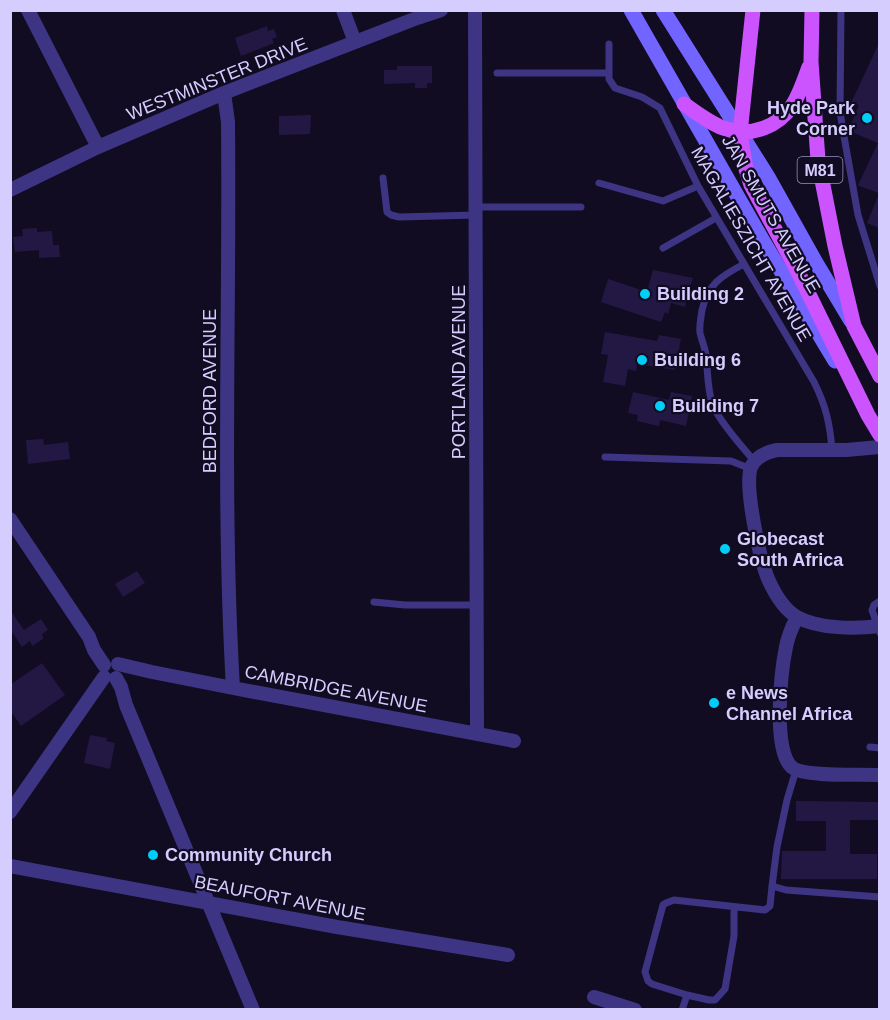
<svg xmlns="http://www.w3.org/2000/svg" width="890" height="1020" font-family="Arial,sans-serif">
	<rect width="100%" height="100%" fill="#110c22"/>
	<path fill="#231843" d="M 267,26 L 268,31 L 274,29 L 277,37 L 272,39 L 274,43 L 241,56 L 235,38 Z
		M 879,43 L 879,193 L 859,186 L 858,185 L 878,143 L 849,131 L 849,129 L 859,105 L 851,103 Z
		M 397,66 L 432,66 L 432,83 L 427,83 L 427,88 L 415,88 L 415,83 L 384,84 L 384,70 L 397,70 Z
		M 311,115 L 310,134 L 279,135 L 279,116 Z
		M 879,194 L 879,228 L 867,223 Z
		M 37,228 L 37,232 L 52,231 L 53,245 L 59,245 L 60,257 L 39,258 L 39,250 L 15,252 L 13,237 L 23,236 L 22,229 Z
		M 653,270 L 693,278 L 687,297 L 685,307 L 671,303 L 668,314 L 665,312 L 661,322 L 601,302 L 608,279 L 647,292 Z
		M 605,332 L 657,341 L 659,335 L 681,339 L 675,370 L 637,364 L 636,371 L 628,369 L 625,386 L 603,382 L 608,355 L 601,354 Z
		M 633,392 L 669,400 L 671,392 L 692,396 L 686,426 L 660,420 L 659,426 L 637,421 L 638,415 L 628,413 Z
		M 43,439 L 44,445 L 68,442 L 70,459 L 28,464 L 26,440 Z
		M 137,571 L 145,583 L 123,597 L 115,584 Z
		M 10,610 L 24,630 L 41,619 L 48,630 L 42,634 L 43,639 L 32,646 L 30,641 L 22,647 L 10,629 Z
		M 42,663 L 65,695 L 21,726 L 10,710 L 10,685 Z
		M 90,735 L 107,738 L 106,741 L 115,743 L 110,769 L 84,763 Z
		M 796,801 L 879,802 L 879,820 L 850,820 L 850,854 L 877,854 L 877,879 L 781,879 L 782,851 L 826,851 L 826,821 L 796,821 Z"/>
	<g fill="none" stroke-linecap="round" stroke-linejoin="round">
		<path stroke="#3d3583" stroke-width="7" d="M 841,10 L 840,112 L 845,142 L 858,215 L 880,286
			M 609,44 L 609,79 L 615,88 L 642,97 L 660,108 L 698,186 L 814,382 C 826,406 830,424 832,450
			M 497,73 L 609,73
			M 383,178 L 387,212 L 391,215 L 399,217 L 476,215
			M 599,183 L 663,201 L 698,186
			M 476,207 L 581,207
			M 663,248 L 716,218
			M 744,264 C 721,276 708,284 702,310 C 701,318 699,325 700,333 C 702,341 705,348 706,355 C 708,372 707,390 713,406 C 722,425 741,445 754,461
			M 605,457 L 731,461 L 751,469
			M 880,601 L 874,605 L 872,610 L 880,633
			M 374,602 L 405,605 L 478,605
			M 870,747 L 880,748
			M 796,770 L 787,800 L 777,847 L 772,886 L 786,890 L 880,897
			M 687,995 L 709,1000 L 715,1000 L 725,989 L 734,936 L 734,908
			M 682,1010 L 687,995 L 652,984 L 648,981 L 645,972 L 663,905 L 666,903 L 674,900 L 765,910 L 770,906 L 772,886"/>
		<path stroke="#3d3583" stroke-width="14" d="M 28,10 L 98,147
			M 343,10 L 355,42
			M 475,10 L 477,734
			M 224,93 L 228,122 C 230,311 222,500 233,688
			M 10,190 L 98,147 L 224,93 L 417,18 L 441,10
			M 880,447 L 846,450 L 777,450 C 766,452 756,457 751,467 C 744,487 760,561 769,581 C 775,594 785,610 797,617 C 818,629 856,629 880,626
			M 10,519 L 89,637 L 94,650 L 104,665
			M 797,617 C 792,627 788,636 786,647 C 781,671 772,754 793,768 C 805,777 862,774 880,775
			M 118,664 L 152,672 L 233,688 L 514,741
			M 116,678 L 121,687 L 126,705 L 253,1010
			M 10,812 L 104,677
			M 10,866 L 337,927 L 508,955
			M 594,997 L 635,1010"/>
		<path stroke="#7264ff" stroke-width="15" d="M 631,10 L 763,241 L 835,361
			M 663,10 L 768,177 L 815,261 L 851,321"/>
		<path stroke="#cb54ff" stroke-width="15" d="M 753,10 L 740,133 L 746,169 L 751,185 L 797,270 L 868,415 L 880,435
			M 812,10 L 811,62 L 818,160 L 835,246 L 854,326 L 880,376
			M 684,104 C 709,122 731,140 764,128 C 775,124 785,116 792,106 C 800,94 804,80 809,67"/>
	</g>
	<g fill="#00cef8" stroke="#110c22" stroke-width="2">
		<circle cx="867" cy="118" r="6"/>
		<circle cx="645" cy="294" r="6"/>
		<circle cx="642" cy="360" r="6"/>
		<circle cx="660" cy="406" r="6"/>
		<circle cx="725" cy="549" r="6"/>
		<circle cx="714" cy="703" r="6"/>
		<circle cx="153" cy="855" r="6"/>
	</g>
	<g text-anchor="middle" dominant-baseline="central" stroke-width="4.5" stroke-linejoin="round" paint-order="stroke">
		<rect fill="#110c22" stroke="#9b93bd" stroke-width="1.5" x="797.5" y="157" width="45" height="26" rx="4.5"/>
		<g font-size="16" font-weight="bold" fill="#d6cdff">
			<text x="820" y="170">M81</text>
		</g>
		<g font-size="18" fill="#d6cdff" stroke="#110c22">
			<text transform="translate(217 79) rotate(-22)">WESTMINSTER DRIVE</text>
			<text transform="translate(771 214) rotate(60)">JAN SMUTS AVENUE</text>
			<text transform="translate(751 244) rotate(60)">MAGALIESZICHT AVENUE</text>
			<text transform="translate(459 372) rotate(-90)">PORTLAND AVENUE</text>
			<text transform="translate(210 391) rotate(-90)">BEDFORD AVENUE</text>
			<text transform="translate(336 689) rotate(11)">CAMBRIDGE AVENUE</text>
			<text transform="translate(280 898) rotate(11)">BEAUFORT AVENUE</text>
		</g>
		<g font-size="18" font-weight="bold" fill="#d6cdff" stroke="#110c22" text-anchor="start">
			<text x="855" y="108" text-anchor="end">Hyde Park<tspan x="855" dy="21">Corner</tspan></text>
			<text x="657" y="294">Building 2</text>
			<text x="654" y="360">Building 6</text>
			<text x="672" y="406">Building 7</text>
			<text x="737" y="539">Globecast<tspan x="737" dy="21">South Africa</tspan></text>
			<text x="726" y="693">e News<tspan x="726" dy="21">Channel Africa</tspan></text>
			<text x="165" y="855">Community Church</text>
		</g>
	</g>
	<rect width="890" height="1020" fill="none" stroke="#d6cdff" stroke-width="24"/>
</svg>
